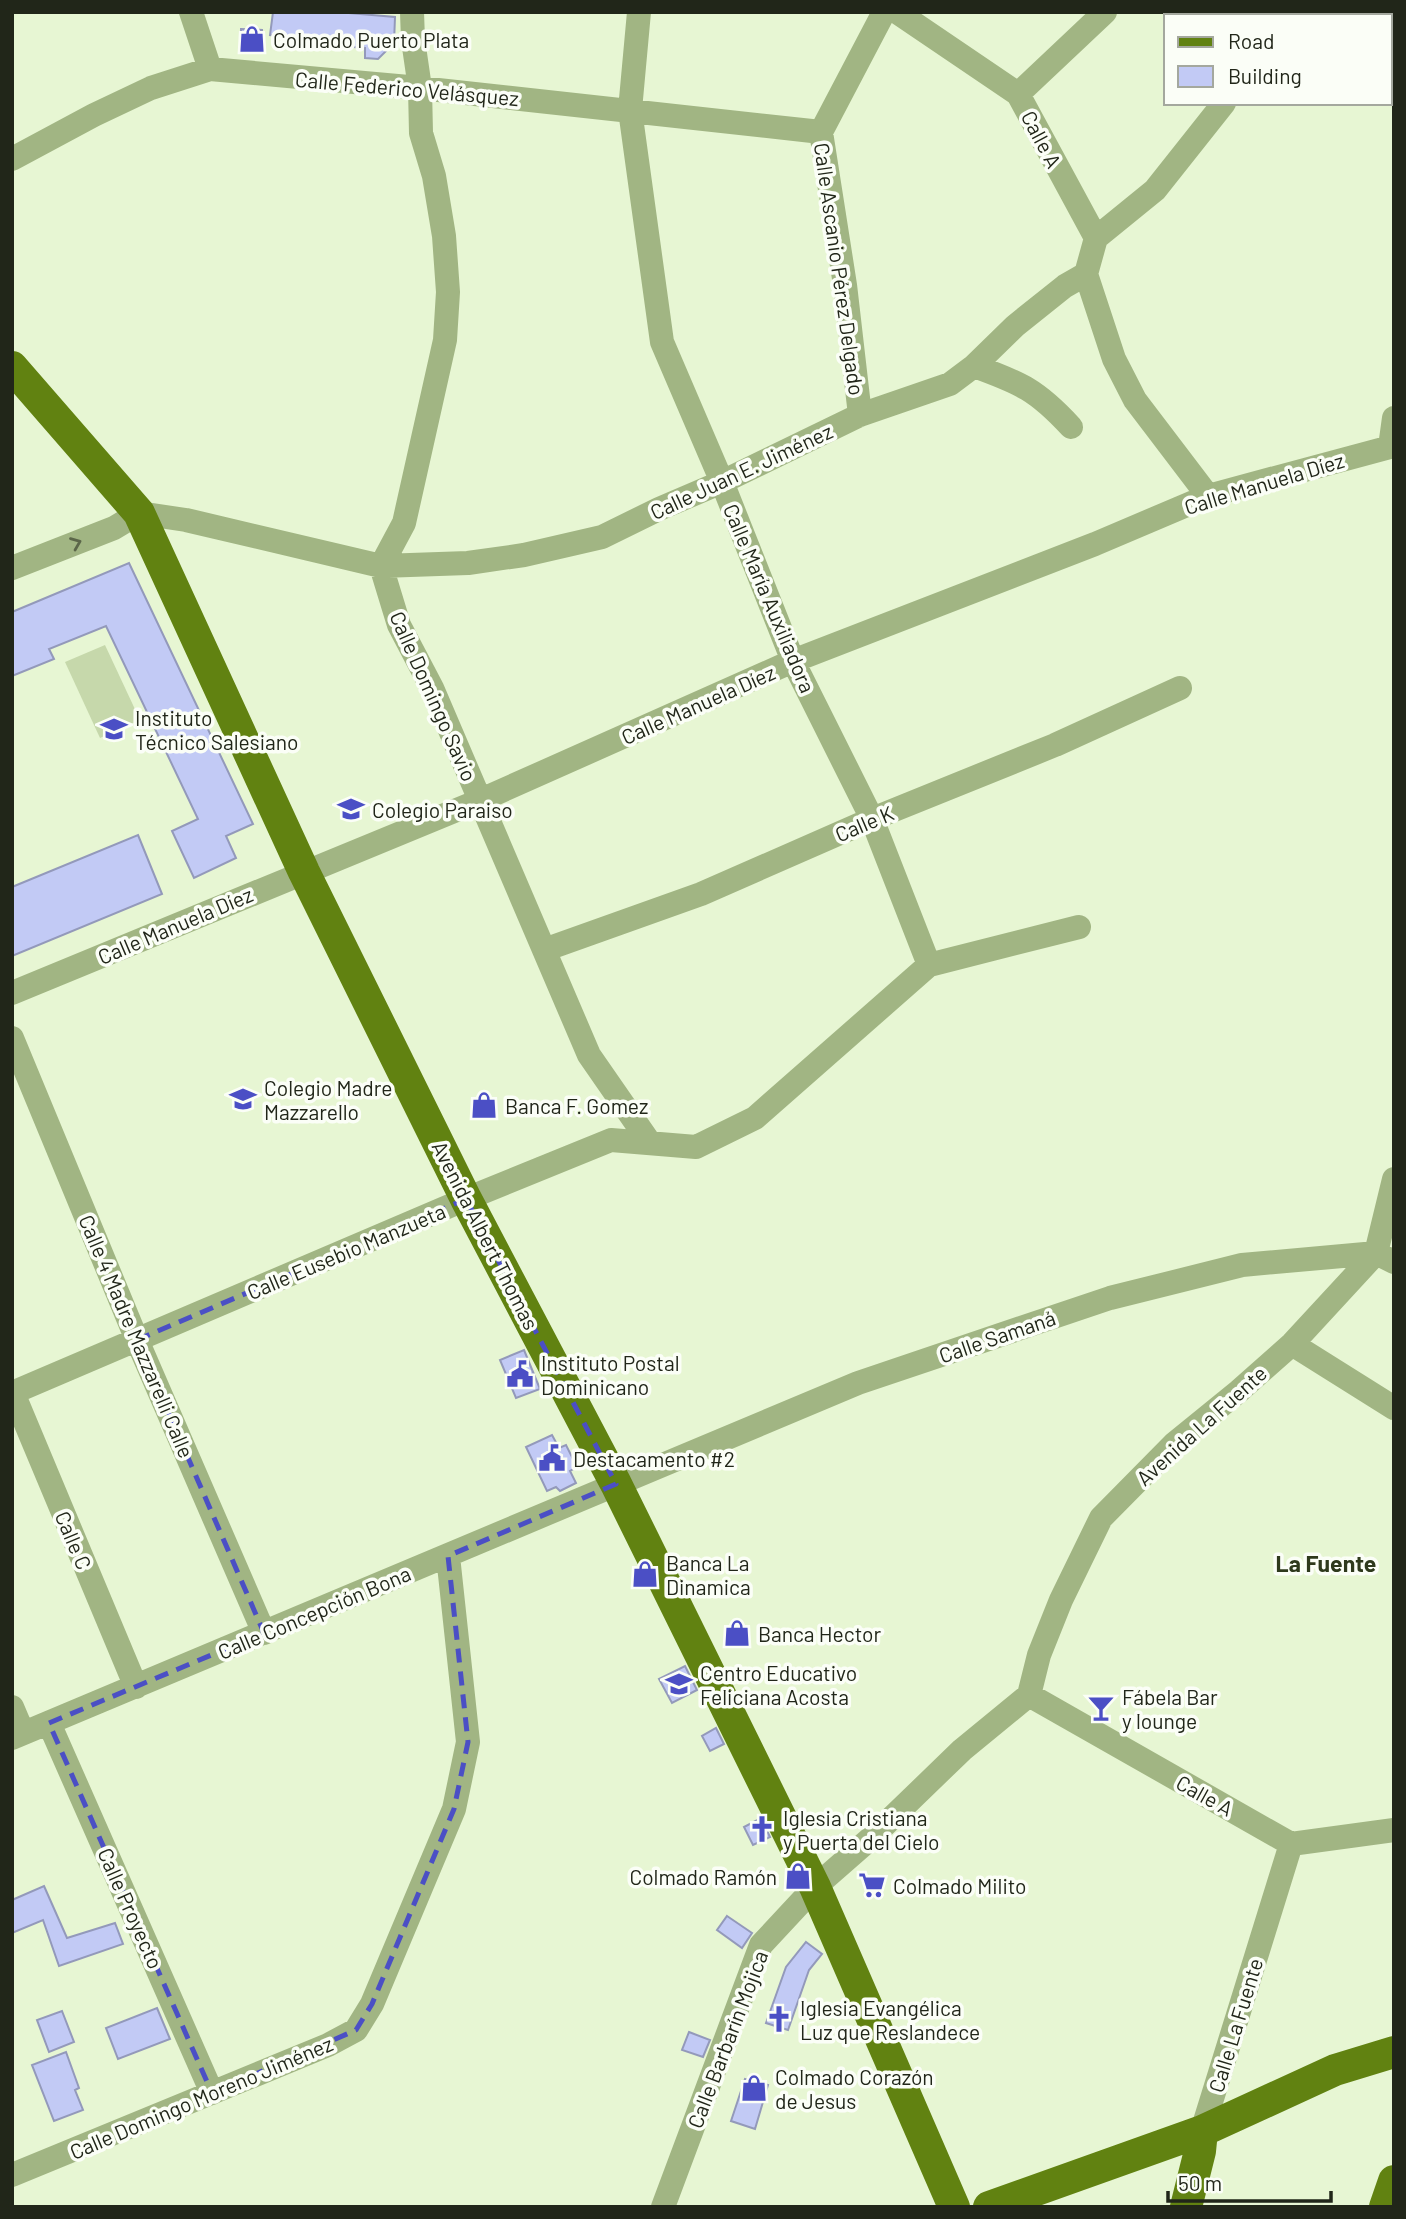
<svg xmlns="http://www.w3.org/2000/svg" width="1406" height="2219" font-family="Barlow,sans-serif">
	<rect width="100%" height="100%" fill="#e7f6d3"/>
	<path fill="#c6d8ab" d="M 105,645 L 140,720 L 100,738 L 65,662 Z"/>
	<path fill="#c2caf5" stroke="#9399ba" stroke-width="2" d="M 273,12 L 337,12 L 395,17 L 394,43 L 378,59 L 365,58 L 365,48 L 306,43 L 306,39 L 270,35 Z
		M 241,29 L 262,30 L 262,48 L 241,47 Z
		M 129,563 L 253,824 L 226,836 L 236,858 L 194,878 L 172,831 L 198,819 L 106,626 L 49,649 L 54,659 L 12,676 L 12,612 Z
		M 138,835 L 162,894 L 12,956 L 12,887 Z
		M 524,1350 L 540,1389 L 516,1398 L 500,1360 Z
		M 552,1435 L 559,1448 L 566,1445 L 577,1467 L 570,1471 L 576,1483 L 560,1491 L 556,1487 L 547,1491 L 526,1447 Z
		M 685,1666 L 697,1690 L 672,1703 L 659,1679 Z
		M 716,1728 L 724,1744 L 710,1751 L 702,1736 Z
		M 761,1818 L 770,1837 L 753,1845 L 744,1827 Z
		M 44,1886 L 67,1938 L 115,1923 L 123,1944 L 59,1966 L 43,1920 L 12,1933 L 12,1900 Z
		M 727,1916 L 752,1933 L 742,1948 L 717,1930 Z
		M 806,1942 L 822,1954 L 809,1970 L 788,2030 L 766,2023 L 786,1967 Z
		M 157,2008 L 170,2039 L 118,2059 L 106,2028 Z
		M 62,2011 L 74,2042 L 49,2052 L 37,2020 Z
		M 689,2032 L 710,2040 L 703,2057 L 682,2050 Z
		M 66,2052 L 79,2088 L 75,2090 L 83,2110 L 54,2121 L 32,2065 Z
		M 745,2079 L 768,2085 L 755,2129 L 731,2121 Z"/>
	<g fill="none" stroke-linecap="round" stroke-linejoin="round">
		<path stroke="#a1b583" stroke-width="24" d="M 191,12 L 210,69
			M 412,12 L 413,40 L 420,88 L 421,133 L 434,176 L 444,236 L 448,292 L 445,340 L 404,523 L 381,566 L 399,625 L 432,688 L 589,1055 L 650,1143
			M 639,12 L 630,110 L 662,342 L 722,482 L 793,661 L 872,819 L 929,965
			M 897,12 L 1018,94 L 1096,238
			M 1181,12 L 1184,16
			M 1298,16 L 1301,12
			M 1018,94 L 1105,12
			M 12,159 L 94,115 L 151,88 L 210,69 L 420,88 L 821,132
			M 1086,274 L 1114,359 L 1135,400 L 1208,496
			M 974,366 C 1021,383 1037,390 1071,427
			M 860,415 L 845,285 L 821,132 L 884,12
			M 1390,447 L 1394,418
			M 12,568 L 114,528 L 139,513 L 186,520 L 381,566 L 468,563 L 524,555 L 602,537 L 659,509 L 722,482 L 860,415 L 950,384 L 974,366 L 1015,326 L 1065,286 L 1086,274 L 1096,238 L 1155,190 L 1224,103
			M 544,950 L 701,894 L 872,819 L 1055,745 L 1180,688
			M 12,993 L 481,800 L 793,661 L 1095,544 L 1208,496 L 1394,446
			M 12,1038 L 137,1340 L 264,1633
			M 1292,1344 L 1394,1408
			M 12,1393 L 466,1199 L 611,1140 L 696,1147 L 755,1118 L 929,965 L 1079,927
			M 13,1393 L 136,1687
			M 1029,1695 L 1291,1844 L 1394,1830
			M 12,1707 L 23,1733
			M 49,1723 L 212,2093
			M 12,1738 L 858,1383 L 1110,1298 L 1242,1265 L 1376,1253 L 1394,1262
			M 1202,2131 L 1291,1844
			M 12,2175 L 328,2045 L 356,2030 L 372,2004 L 454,1809 L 468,1742 L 448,1556
			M 663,2207 L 761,1945 L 815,1887 L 871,1838 L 962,1750 L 1029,1695 L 1039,1655 L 1061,1600 L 1101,1518 L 1175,1443 L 1239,1391 L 1292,1344 L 1376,1253 L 1394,1179"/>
		<path stroke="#618211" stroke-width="32" d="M 12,367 L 139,513 L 304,872 L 466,1199 L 616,1484 L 815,1887 L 954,2207
			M 989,2207 L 1202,2131 L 1335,2070 L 1394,2052
			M 1186,2207 L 1200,2151 L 1202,2131
			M 1385,2207 L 1394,2181"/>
	</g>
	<defs><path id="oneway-chevron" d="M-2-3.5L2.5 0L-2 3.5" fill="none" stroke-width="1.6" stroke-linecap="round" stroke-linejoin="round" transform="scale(1.75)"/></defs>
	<use stroke="#5b6649" href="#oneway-chevron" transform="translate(76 543) rotate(-22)"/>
	<path fill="none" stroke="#4b4fc5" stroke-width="5" stroke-dasharray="14 9" stroke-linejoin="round" d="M 466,1199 L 616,1484 L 448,1556 L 468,1742 L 454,1809 L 372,2004 L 356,2030 L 212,2093 L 49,1723 L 264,1633 L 137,1340 Z"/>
	<defs>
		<symbol id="shop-bare" viewBox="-9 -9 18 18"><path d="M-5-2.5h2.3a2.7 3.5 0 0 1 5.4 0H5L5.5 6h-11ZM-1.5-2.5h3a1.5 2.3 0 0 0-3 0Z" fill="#4b4fc5" stroke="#fbfef7" stroke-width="2.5" paint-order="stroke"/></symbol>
		<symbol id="school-bare" viewBox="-9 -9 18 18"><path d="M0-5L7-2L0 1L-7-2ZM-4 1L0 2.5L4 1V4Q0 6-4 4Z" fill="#4b4fc5" stroke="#fbfef7" stroke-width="2.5" paint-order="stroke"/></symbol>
		<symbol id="civic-bare" viewBox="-9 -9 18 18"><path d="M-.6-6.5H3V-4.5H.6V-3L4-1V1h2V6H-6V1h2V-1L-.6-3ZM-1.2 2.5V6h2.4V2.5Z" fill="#4b4fc5" stroke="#fbfef7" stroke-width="2.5" paint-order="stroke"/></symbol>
		<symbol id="bar-bare" viewBox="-9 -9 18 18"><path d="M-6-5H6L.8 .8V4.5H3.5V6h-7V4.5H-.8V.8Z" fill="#4b4fc5" stroke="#fbfef7" stroke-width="2.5" paint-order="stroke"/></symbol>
		<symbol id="church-bare" viewBox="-9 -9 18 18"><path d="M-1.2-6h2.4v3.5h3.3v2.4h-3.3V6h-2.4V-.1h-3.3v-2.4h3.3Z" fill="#4b4fc5" stroke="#fbfef7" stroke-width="2.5" paint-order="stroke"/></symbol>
		<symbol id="supermarket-bare" viewBox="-9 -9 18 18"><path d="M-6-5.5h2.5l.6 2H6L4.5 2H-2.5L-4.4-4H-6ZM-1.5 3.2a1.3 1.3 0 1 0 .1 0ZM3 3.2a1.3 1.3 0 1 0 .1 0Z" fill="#4b4fc5" stroke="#fbfef7" stroke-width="2.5" paint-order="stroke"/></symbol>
	</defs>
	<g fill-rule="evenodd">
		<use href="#shop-bare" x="233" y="20" width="38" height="38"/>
		<use href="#school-bare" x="95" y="710" width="38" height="38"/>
		<use href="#school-bare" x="332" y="790" width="38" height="38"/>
		<use href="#school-bare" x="224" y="1080" width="38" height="38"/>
		<use href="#shop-bare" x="465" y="1086" width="38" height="38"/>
		<use href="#civic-bare" x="501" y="1355" width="38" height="38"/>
		<use href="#civic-bare" x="533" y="1439" width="38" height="38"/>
		<use href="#shop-bare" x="626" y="1555" width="38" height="38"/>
		<use href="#shop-bare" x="718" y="1614" width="38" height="38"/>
		<use href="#school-bare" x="660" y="1665" width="38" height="38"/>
		<use href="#bar-bare" x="1082" y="1689" width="38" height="38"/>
		<use href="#church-bare" x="743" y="1810" width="38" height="38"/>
		<use href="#shop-bare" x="779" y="1857" width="38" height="38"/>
		<use href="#supermarket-bare" x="853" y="1866" width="38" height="38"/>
		<use href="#church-bare" x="760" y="2000" width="38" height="38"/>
		<use href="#shop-bare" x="735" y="2069" width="38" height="38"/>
	</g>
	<g text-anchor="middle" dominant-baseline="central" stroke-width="7" stroke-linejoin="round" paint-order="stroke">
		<g font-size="21" fill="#212619" stroke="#fbfef7" text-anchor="start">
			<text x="273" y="39">Colmado Puerto Plata</text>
			<text x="135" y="717">Instituto<tspan x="135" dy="24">Técnico Salesiano</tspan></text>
			<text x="372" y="809">Colegio Paraiso</text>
			<text x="264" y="1087">Colegio Madre<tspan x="264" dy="24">Mazzarello</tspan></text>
			<text x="505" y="1105">Banca F. Gomez</text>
			<text x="541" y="1362">Instituto Postal<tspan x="541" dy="24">Dominicano</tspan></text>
			<text x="573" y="1458">Destacamento #2</text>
			<text x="666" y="1562">Banca La<tspan x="666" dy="24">Dinamica</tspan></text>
			<text x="758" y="1633">Banca Hector</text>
			<text x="700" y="1672">Centro Educativo<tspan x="700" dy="24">Feliciana Acosta</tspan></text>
			<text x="1122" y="1696">Fábela Bar<tspan x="1122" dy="24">y lounge</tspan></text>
			<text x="783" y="1817">Iglesia Cristiana<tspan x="783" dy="24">y Puerta del Cielo</tspan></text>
			<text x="777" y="1876" text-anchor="end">Colmado Ramón</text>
			<text x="893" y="1885">Colmado Milito</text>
			<text x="800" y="2007">Iglesia Evangélica<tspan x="800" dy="24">Luz que Reslandece</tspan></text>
			<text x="775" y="2076">Colmado Corazón<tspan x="775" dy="24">de Jesus</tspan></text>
		</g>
		<g font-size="21" fill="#212619" stroke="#fbfef7">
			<text transform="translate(407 88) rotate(5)">Calle Federico Velásquez</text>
			<text transform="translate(1042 139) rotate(62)">Calle A</text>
			<text transform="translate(840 269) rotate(82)">Calle Ascanio Pérez Delgado</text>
			<text transform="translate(741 471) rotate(-25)">Calle Juan E. Jiménez</text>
			<text transform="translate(1264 483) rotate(-17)">Calle Manuela Díez</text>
			<text transform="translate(770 598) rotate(67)">Calle María Auxiliadora</text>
			<text transform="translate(434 696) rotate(66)">Calle Domingo Savio</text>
			<text transform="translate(698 704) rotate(-24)">Calle Manuela Díez</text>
			<text transform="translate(864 823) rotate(-23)">Calle K</text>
			<text transform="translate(175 925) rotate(-23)">Calle Manuela Díez</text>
			<text transform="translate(486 1235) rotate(63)">Avenida Albert Thomas</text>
			<text transform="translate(346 1251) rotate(-23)">Calle Eusebio Manzueta</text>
			<text transform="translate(137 1336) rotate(67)">Calle 4 Madre Mazzarelli Calle</text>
			<text transform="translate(997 1336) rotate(-19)">Calle Samaná</text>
			<text transform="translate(1201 1425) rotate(-42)">Avenida La Fuente</text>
			<text transform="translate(74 1540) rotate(67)">Calle C</text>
			<text transform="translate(314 1612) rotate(-23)">Calle Concepción Bona</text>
			<text transform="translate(1205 1795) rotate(29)">Calle A</text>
			<text transform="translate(131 1908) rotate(66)">Calle Proyecto</text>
			<text transform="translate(1235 2025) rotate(-73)">Calle La Fuente</text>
			<text transform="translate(727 2039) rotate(-69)">Calle Barbarín Mojica</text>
			<text transform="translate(201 2097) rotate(-23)">Calle Domingo Moreno Jiménez</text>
		</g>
		<g font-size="23" font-weight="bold" fill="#2e391c" stroke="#fbfef7">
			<text x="1326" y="1563">La Fuente</text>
		</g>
	</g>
	<rect width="1406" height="2219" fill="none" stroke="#212619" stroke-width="28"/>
	<rect x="1164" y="14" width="228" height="91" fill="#fbfef7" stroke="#a4a89e" stroke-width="2"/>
	<rect x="1178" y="37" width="35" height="10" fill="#618211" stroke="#a4a89e" stroke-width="2"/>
	<text x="1228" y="49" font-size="21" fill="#212619">Road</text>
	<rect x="1178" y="66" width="35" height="21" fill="#c2caf5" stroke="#a4a89e" stroke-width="2"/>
	<text x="1228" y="84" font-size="21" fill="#212619">Building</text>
	<path d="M1168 2191v10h163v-10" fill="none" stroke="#212619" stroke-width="3.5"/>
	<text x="1178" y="2191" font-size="21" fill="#212619" stroke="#fbfef7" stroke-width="5" paint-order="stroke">50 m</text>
</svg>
